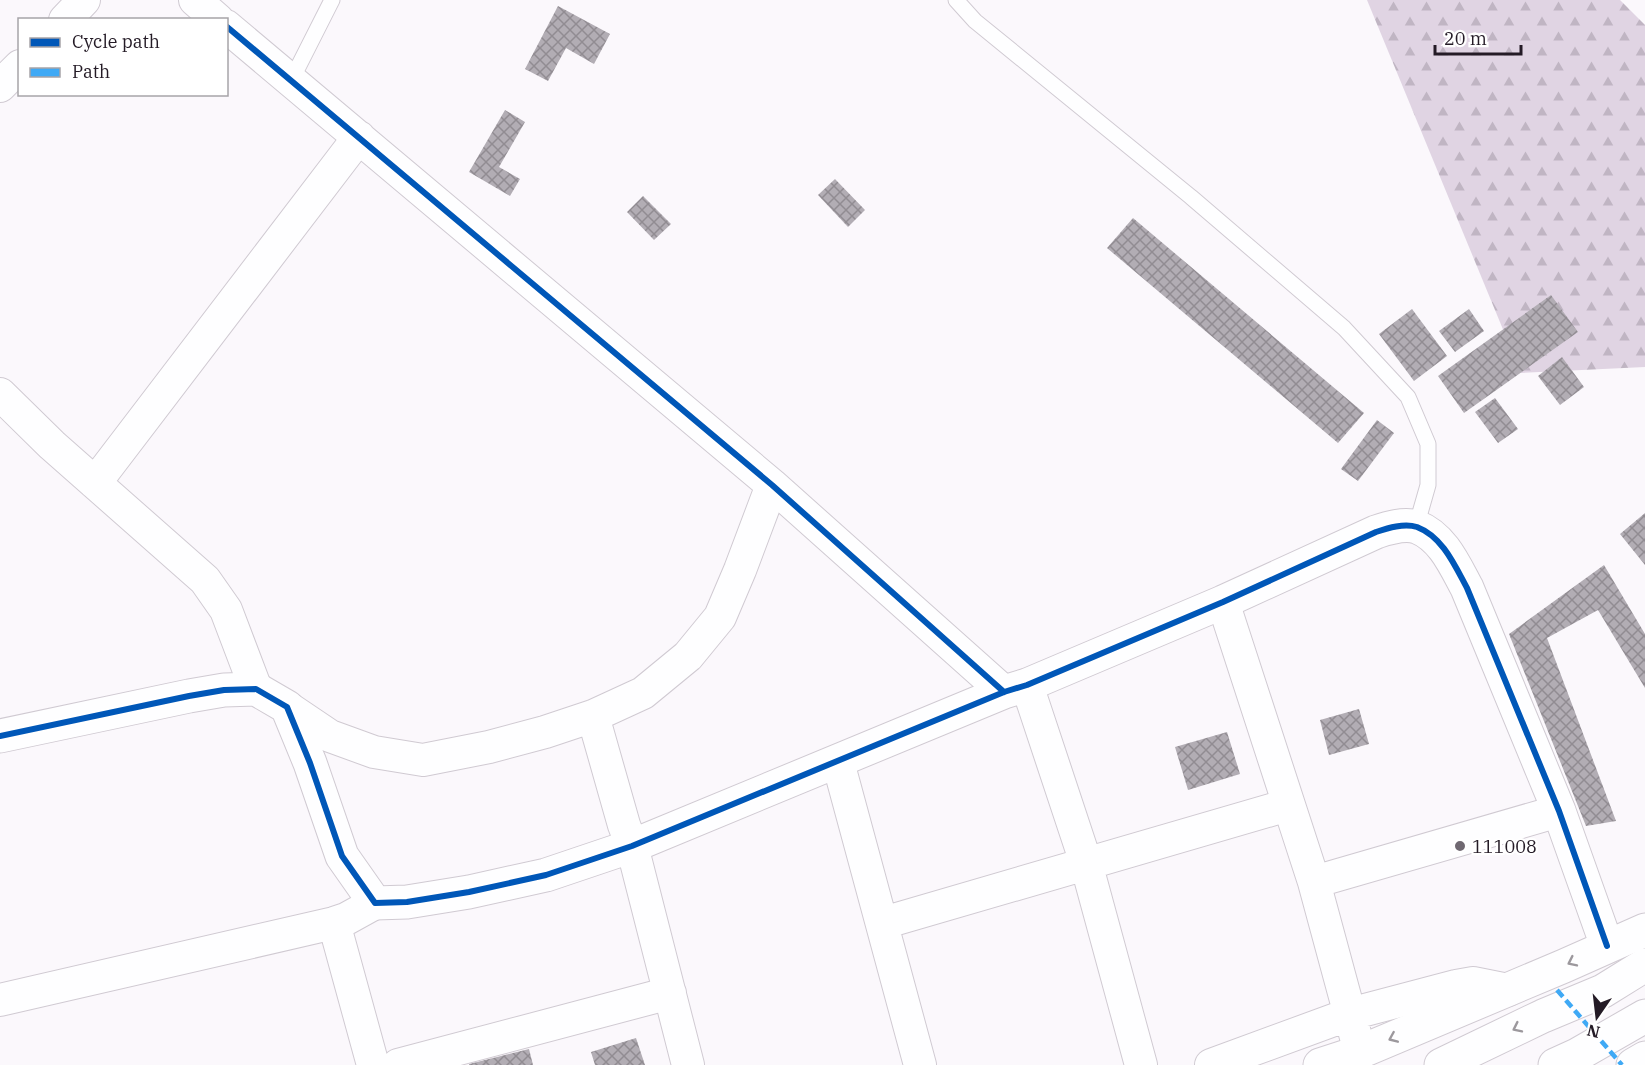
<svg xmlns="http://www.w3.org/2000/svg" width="1645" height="1065" font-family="'IBM Plex Serif',serif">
	<defs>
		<pattern id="forest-firs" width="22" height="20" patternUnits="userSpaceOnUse" patternTransform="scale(1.5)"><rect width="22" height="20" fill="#e0d4e3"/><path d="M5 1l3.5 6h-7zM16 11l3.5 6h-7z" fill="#c0b5c3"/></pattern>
		<pattern id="building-cross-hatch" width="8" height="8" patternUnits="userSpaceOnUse" patternTransform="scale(1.5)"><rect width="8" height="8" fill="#b2adb4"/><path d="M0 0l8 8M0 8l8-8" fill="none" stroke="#918c92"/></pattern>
	</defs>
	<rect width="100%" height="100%" fill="#fbf8fc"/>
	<path fill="url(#forest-firs)" d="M 1367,0 L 1620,0 L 1645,25 L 1645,367 L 1521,373 Z"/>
	<path fill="url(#building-cross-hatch)" d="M 558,6 L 610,34 L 594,64 L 566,48 L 548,81 L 525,69 Z
		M 505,110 L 525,122 L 499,167 L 520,179 L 510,196 L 469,172 Z
		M 835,179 L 865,210 L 848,227 L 818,195 Z
		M 643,196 L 671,224 L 654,240 L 627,212 Z
		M 1133,218 L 1364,413 L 1338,443 L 1107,248 Z
		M 1551,295 L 1578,332 L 1464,413 L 1438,376 Z
		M 1412,309 L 1447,356 L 1414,381 L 1379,334 Z
		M 1469,309 L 1484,331 L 1455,352 L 1439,331 Z
		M 1562,357 L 1584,387 L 1560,405 L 1538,376 Z
		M 1495,398 L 1518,429 L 1498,443 L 1475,412 Z
		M 1377,420 L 1394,433 L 1358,481 L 1341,469 Z
		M 1645,513 L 1645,565 L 1620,534 Z
		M 1604,565 L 1645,634 L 1645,688 L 1598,610 L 1547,638 L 1616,821 L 1586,826 L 1509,634 Z
		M 1359,709 L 1369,744 L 1329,755 L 1320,720 Z
		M 1227,732 L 1240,774 L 1188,790 L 1175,747 Z
		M 636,1038 L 645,1065 L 595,1065 L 591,1052 Z
		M 529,1049 L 533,1065 L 469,1065 L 469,1064 Z"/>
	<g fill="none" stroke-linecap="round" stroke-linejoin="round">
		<defs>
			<path id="service" d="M 956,0 L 975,21 L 1191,197 L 1344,328 L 1408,397 L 1428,444 L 1428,485 L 1416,527
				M 291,81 L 332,0"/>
			<path id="minor" d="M 195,0 L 218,20
				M 65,20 L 84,0
				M 226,26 L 772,485 L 1004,692
				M 0,86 L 20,66
				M 0,394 L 52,445 L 205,580 L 226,610 L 256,689
				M 95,483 L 359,137
				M 1223,602 L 1314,882 L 1360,1052
				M 1027,685 L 1086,863 L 1141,1065
				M 287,707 L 330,736 L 374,752 L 423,760 L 489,747 L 545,732 L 593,716 L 643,693 L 688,656 L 720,617 L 740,570 L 772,485
				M 593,716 L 624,825 L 632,846 L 688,1065
				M 838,762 L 920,1065
				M 1314,882 L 1559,811
				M 334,923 L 373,1065
				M 883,923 L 1288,805
				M 0,1000 L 334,923 L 346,919 L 375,903
				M 398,1065 L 670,993
				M 1211,1065 L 1350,1014 L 1456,986 L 1473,983 L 1508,990"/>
			<path id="tertiary" d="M 0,736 L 189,696 L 224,690 L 256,689 L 287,707 L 310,763 L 342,856 L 375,903 L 407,902 L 469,892 L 546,875 L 632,846 L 1004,692 L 1027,685 L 1223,602 L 1376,532 C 1388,528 1404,523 1417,527 C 1443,537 1455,566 1467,588 L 1559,811 L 1607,946
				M 1320,1065 L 1360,1052 L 1564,966 L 1645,930
				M 1633,1065 L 1645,1058"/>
			<path id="trunk" d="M 1441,1065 L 1543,1016 L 1603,991 L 1645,965
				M 1555,1065 L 1577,1055 L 1645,1016"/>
		</defs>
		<use href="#service" stroke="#d0cad2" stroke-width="17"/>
		<use href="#minor" stroke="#d0cad2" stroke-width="34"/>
		<use href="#tertiary" stroke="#d0cad2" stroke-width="35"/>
		<use href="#trunk" stroke="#d0cad2" stroke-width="35"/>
		<use href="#service" stroke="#fefeff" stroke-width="15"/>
		<use href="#minor" stroke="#fefeff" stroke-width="32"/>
		<use href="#tertiary" stroke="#fefeff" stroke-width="33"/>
		<use href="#trunk" stroke="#fefeff" stroke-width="33"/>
		<path stroke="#3fa9f5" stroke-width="4.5" stroke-dasharray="9 4.5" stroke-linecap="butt" d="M 1557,990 L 1622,1065"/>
		<defs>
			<path id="cycleway" d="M 226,26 L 772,485 L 1004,692
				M 0,736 L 189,696 L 224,690 L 256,689 L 287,707 L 310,763 L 342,856 L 375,903 L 407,902 L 469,892 L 546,875 L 632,846 L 1004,692 L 1027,685 L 1223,602 L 1376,532 C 1388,528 1404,523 1417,527 C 1443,537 1455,566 1467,588 L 1559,811 L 1607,946"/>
		</defs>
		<use href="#cycleway" stroke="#fff" stroke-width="10"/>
		<use href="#cycleway" stroke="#0057b8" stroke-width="6"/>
	</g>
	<defs><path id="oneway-chevron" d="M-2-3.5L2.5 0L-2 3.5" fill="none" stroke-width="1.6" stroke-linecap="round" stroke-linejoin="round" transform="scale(1.5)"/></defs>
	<g stroke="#9c989d">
		<use href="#oneway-chevron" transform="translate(1572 962) rotate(154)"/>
		<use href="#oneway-chevron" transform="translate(1517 1028) rotate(154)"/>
		<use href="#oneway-chevron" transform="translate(1393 1038) rotate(157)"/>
	</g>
	<circle fill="#6f6871" stroke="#fff" stroke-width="2" cx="1460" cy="846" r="6"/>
	<g text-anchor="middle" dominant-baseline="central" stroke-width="4.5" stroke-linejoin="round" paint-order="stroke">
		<g font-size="18" fill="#241b26" stroke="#fff" text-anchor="start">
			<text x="1472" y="846">111008</text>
		</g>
	</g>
	<rect x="18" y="18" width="210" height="78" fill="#ffffff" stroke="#a7a4a8" stroke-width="1.5"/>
	<rect x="30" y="38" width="30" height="9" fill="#0057b8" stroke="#a7a4a8" stroke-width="1.5"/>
	<text x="72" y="48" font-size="18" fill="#241b26">Cycle path</text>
	<rect x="30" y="68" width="30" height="9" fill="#3fa9f5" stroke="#a7a4a8" stroke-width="1.5"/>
	<text x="72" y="78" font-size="18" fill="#241b26">Path</text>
	<g transform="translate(1597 1017) rotate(194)" stroke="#ffffff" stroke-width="4.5" paint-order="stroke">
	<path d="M0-4.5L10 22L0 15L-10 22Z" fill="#241b26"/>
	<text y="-9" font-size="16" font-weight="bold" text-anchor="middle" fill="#241b26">N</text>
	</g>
	<path d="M1435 45v9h86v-9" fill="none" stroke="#241b26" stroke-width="3"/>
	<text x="1444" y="45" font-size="18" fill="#241b26" stroke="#ffffff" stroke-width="4.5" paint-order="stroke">20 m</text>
</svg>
